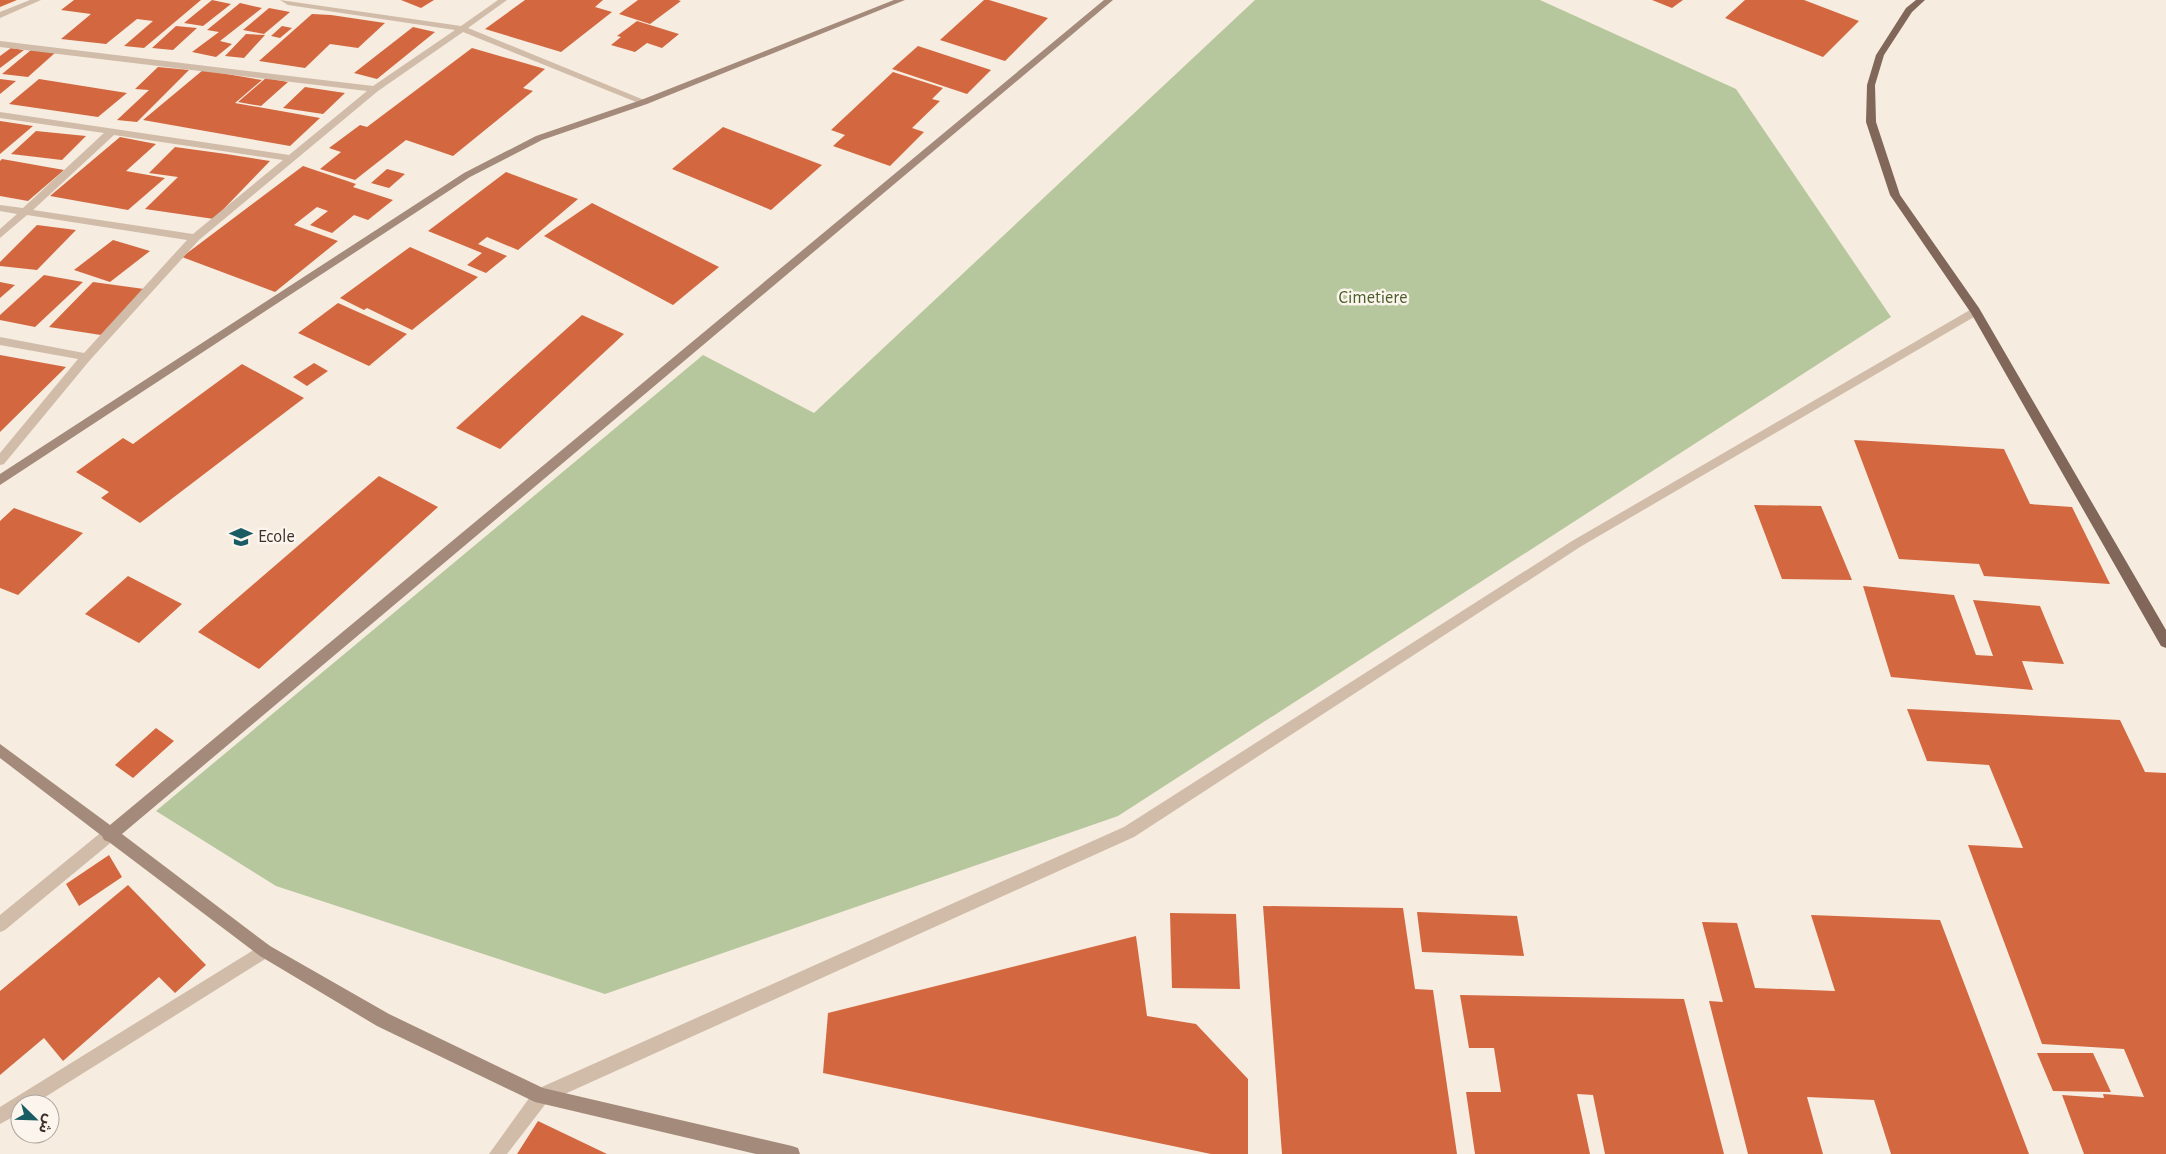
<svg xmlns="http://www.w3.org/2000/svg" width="2166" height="1154" font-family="'Alegreya Sans','Noto Sans Arabic',sans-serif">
	<rect width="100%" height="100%" fill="#f6ecdf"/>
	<path fill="#b7c79d" d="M 1255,0 L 1540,0 L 1736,89 L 1891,317 L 1118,816 L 605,994 L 276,886 L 156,811 L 703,355 L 814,413 Z"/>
	<path fill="#d36840" d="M 0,0 L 17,0 L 0,7 Z
		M 74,0 L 201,0 L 144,48 L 124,46 L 153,21 L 137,19 L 106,44 L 61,39 L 91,14 L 61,10 Z
		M 212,0 L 231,4 L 203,26 L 184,23 Z
		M 401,0 L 434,0 L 421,8 Z
		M 525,0 L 603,0 L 595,7 L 612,12 L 561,52 L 485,29 Z
		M 638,0 L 678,0 L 681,1 L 650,24 L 619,14 Z
		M 984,0 L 989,0 L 1048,18 L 1005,61 L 940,40 Z
		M 1652,0 L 1683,0 L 1672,8 Z
		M 1745,0 L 1804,0 L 1859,21 L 1823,57 L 1725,18 Z
		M 240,3 L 262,8 L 220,41 L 232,44 L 216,57 L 192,52 L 219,32 L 207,30 Z
		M 269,8 L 290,12 L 264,34 L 243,30 Z
		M 312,14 L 331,15 L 385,23 L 358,48 L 330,44 L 305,68 L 259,61 Z
		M 637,21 L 679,34 L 662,48 L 647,43 L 635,52 L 611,45 L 621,37 L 617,36 Z
		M 176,26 L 197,28 L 173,50 L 152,48 Z
		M 282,26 L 292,28 L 280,38 L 271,36 Z
		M 413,27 L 435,32 L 377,79 L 354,73 Z
		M 246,34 L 265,35 L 244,58 L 225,56 Z
		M 918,46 L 991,70 L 967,94 L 892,69 Z
		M 11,48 L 24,50 L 0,68 L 0,56 Z
		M 472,48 L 545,69 L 523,88 L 533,91 L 453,156 L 406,140 L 355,180 L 320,169 L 341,152 L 329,148 L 360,125 L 367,127 Z
		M 31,50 L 56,52 L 28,77 L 2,74 Z
		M 158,67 L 189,70 L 137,122 L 117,120 L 149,90 L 135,89 Z
		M 203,70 L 262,80 L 235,103 L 320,118 L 290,146 L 143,120 Z
		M 893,72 L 943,88 L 932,99 L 940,101 L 912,128 L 924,132 L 890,166 L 833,146 L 845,135 L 831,130 Z
		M 266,78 L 288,82 L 261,106 L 238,102 Z
		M 0,79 L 16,81 L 0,94 Z
		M 39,79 L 127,93 L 98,117 L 9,104 Z
		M 305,87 L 345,93 L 323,114 L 283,108 Z
		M 0,121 L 33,126 L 0,154 Z
		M 723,127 L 822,165 L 771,210 L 672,169 Z
		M 36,131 L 86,136 L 62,160 L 11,154 Z
		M 120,137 L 156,144 L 126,171 L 165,178 L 128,210 L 50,196 Z
		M 175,147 L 226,154 L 270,161 L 214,219 L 145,209 L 178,177 L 149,173 Z
		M 2,159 L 64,170 L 28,201 L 0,196 L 0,161 Z
		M 303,166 L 356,184 L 353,187 L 393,200 L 368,220 L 354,215 L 332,233 L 310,225 L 328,211 L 317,207 L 294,225 L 338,241 L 275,292 L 182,257 Z
		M 387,169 L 405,174 L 389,188 L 371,183 Z
		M 506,172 L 578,199 L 518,250 L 487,237 L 478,244 L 507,256 L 486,273 L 467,265 L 482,253 L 428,231 Z
		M 592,203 L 719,267 L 673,305 L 544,236 Z
		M 37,225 L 76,230 L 37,270 L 0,266 L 0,262 Z
		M 113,240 L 150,251 L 110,282 L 74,270 Z
		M 410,247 L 478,277 L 412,330 L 367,308 L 364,310 L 340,298 Z
		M 44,275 L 83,282 L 35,327 L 0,320 L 0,315 Z
		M 0,282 L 15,285 L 0,298 Z
		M 93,282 L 144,289 L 101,335 L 49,327 Z
		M 338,303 L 407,334 L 369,366 L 298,333 Z
		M 582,315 L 624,334 L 500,449 L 456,428 Z
		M 0,355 L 66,367 L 0,432 Z
		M 314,363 L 328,371 L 307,386 L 293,377 Z
		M 242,364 L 304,398 L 140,523 L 101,498 L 109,492 L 76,472 L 123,438 L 133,444 Z
		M 1854,440 L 2004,449 L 2030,504 L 2072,507 L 2110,584 L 1984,576 L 1979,564 L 1899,559 Z
		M 379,476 L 438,507 L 259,669 L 198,632 Z
		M 1754,505 L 1821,506 L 1852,580 L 1782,579 Z
		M 14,508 L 83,533 L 18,595 L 0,588 L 0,521 Z
		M 128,576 L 182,604 L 139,643 L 85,614 Z
		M 1863,586 L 1954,595 L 1976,655 L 1993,656 L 1973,600 L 2040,606 L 2064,664 L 2022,661 L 2033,690 L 1891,677 Z
		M 1907,709 L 2120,720 L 2145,772 L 2166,773 L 2166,1154 L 2084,1154 L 2062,1095 L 2104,1098 L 2103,1094 L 2144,1097 L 2124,1049 L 2042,1044 L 1968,845 L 2023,848 L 1989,765 L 1927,761 Z
		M 156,728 L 174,741 L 133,778 L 115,765 Z
		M 109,855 L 122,877 L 79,906 L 66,884 Z
		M 128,885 L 206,965 L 175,993 L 159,977 L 63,1061 L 44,1038 L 0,1075 L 0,991 Z
		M 1263,906 L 1403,908 L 1415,989 L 1433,990 L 1457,1154 L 1282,1154 Z
		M 1417,912 L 1517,916 L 1524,956 L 1422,952 Z
		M 1170,913 L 1236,914 L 1240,989 L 1172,988 Z
		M 1811,915 L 1940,920 L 2029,1154 L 1891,1154 L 1874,1100 L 1807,1097 L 1823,1154 L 1748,1154 L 1709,1001 L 1723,1002 L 1702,922 L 1737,923 L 1755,988 L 1835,991 Z
		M 1136,936 L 1147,1016 L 1196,1024 L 1248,1079 L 1248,1154 L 1211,1154 L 823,1073 L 828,1013 Z
		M 1460,995 L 1684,999 L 1724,1154 L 1605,1154 L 1593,1095 L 1577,1094 L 1590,1154 L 1475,1154 L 1466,1092 L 1501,1092 L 1494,1048 L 1469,1048 Z
		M 2037,1053 L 2093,1053 L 2111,1092 L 2053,1091 Z
		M 538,1121 L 607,1154 L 517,1154 Z"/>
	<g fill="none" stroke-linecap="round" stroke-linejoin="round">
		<path fill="#d0bca9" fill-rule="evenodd" d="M 30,0 L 41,0 L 0,18 L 0,12 Z
			M 280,0 L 461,26 L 498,0 L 507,0 L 468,28 L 649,102 L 641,104 L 463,32 L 378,91 L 199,240 L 90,360 L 4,464 L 0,465 L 0,453 L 78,359 L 0,345 L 0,337 L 84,353 L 187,240 L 27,215 L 0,238 L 0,229 L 17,214 L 0,211 L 0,205 L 23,208 L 104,133 L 0,118 L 0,112 L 289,155 L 367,91 L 0,47 L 0,41 L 373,86 L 455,30 L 288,5 ZM 114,135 L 283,160 L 193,234 L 33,210 Z
			M 1975,307 L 1979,308 L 1979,314 L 1580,547 L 1134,837 L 547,1102 L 507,1154 L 489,1154 L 535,1090 L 1124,827 L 1572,541 Z
			M 109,828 L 114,830 L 116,835 L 114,840 L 5,930 L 0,932 L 0,915 L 104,830 Z
			M 265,943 L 270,946 L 273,951 L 270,956 L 34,1104 L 20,1104 L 20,1113 L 0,1124 L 0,1107 Z"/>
		<path fill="#a48a7a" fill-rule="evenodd" d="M 894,0 L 905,0 L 647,104 L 542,140 L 470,177 L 0,485 L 0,474 L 464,173 L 536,136 L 641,100 Z
			M 1104,0 L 1113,0 L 122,834 L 270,946 L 389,1014 L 543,1088 L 792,1146 L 798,1148 L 800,1154 L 756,1154 L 535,1102 L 377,1026 L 260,956 L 109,842 L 104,840 L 102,836 L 0,758 L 0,744 L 110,825 Z"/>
		<path fill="#806759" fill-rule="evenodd" d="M 1916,0 L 1925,0 L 1912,12 L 1884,55 L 1875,85 L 1876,122 L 1900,195 L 1979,308 L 2166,630 L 2166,648 L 2161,646 L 1971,313 L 1890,195 L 1866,122 L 1867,85 L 1876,55 L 1906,8 Z"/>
	</g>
	<defs>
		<symbol id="school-bare" viewBox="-9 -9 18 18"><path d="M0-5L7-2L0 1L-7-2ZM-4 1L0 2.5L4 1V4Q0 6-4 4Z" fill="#1a5c63" stroke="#fcf5ed" stroke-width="2.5" paint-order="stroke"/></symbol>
	</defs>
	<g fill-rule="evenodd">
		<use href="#school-bare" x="225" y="521" width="32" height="32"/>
	</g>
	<g text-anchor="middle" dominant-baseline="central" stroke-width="5" stroke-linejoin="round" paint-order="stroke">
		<g font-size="18" fill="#495e2a" stroke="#fcf5ed">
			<text x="1373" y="298">Cimetiere</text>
		</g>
		<g font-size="18" fill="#3c302a" stroke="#fcf5ed" text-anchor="start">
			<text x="258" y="537">Ecole</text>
		</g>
	</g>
	<g transform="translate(35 1119) rotate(113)"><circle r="24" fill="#fcf5ed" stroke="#afa69f"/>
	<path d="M0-4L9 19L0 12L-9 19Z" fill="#1a5c63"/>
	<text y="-8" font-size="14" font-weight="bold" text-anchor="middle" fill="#3c302a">ش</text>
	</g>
</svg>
